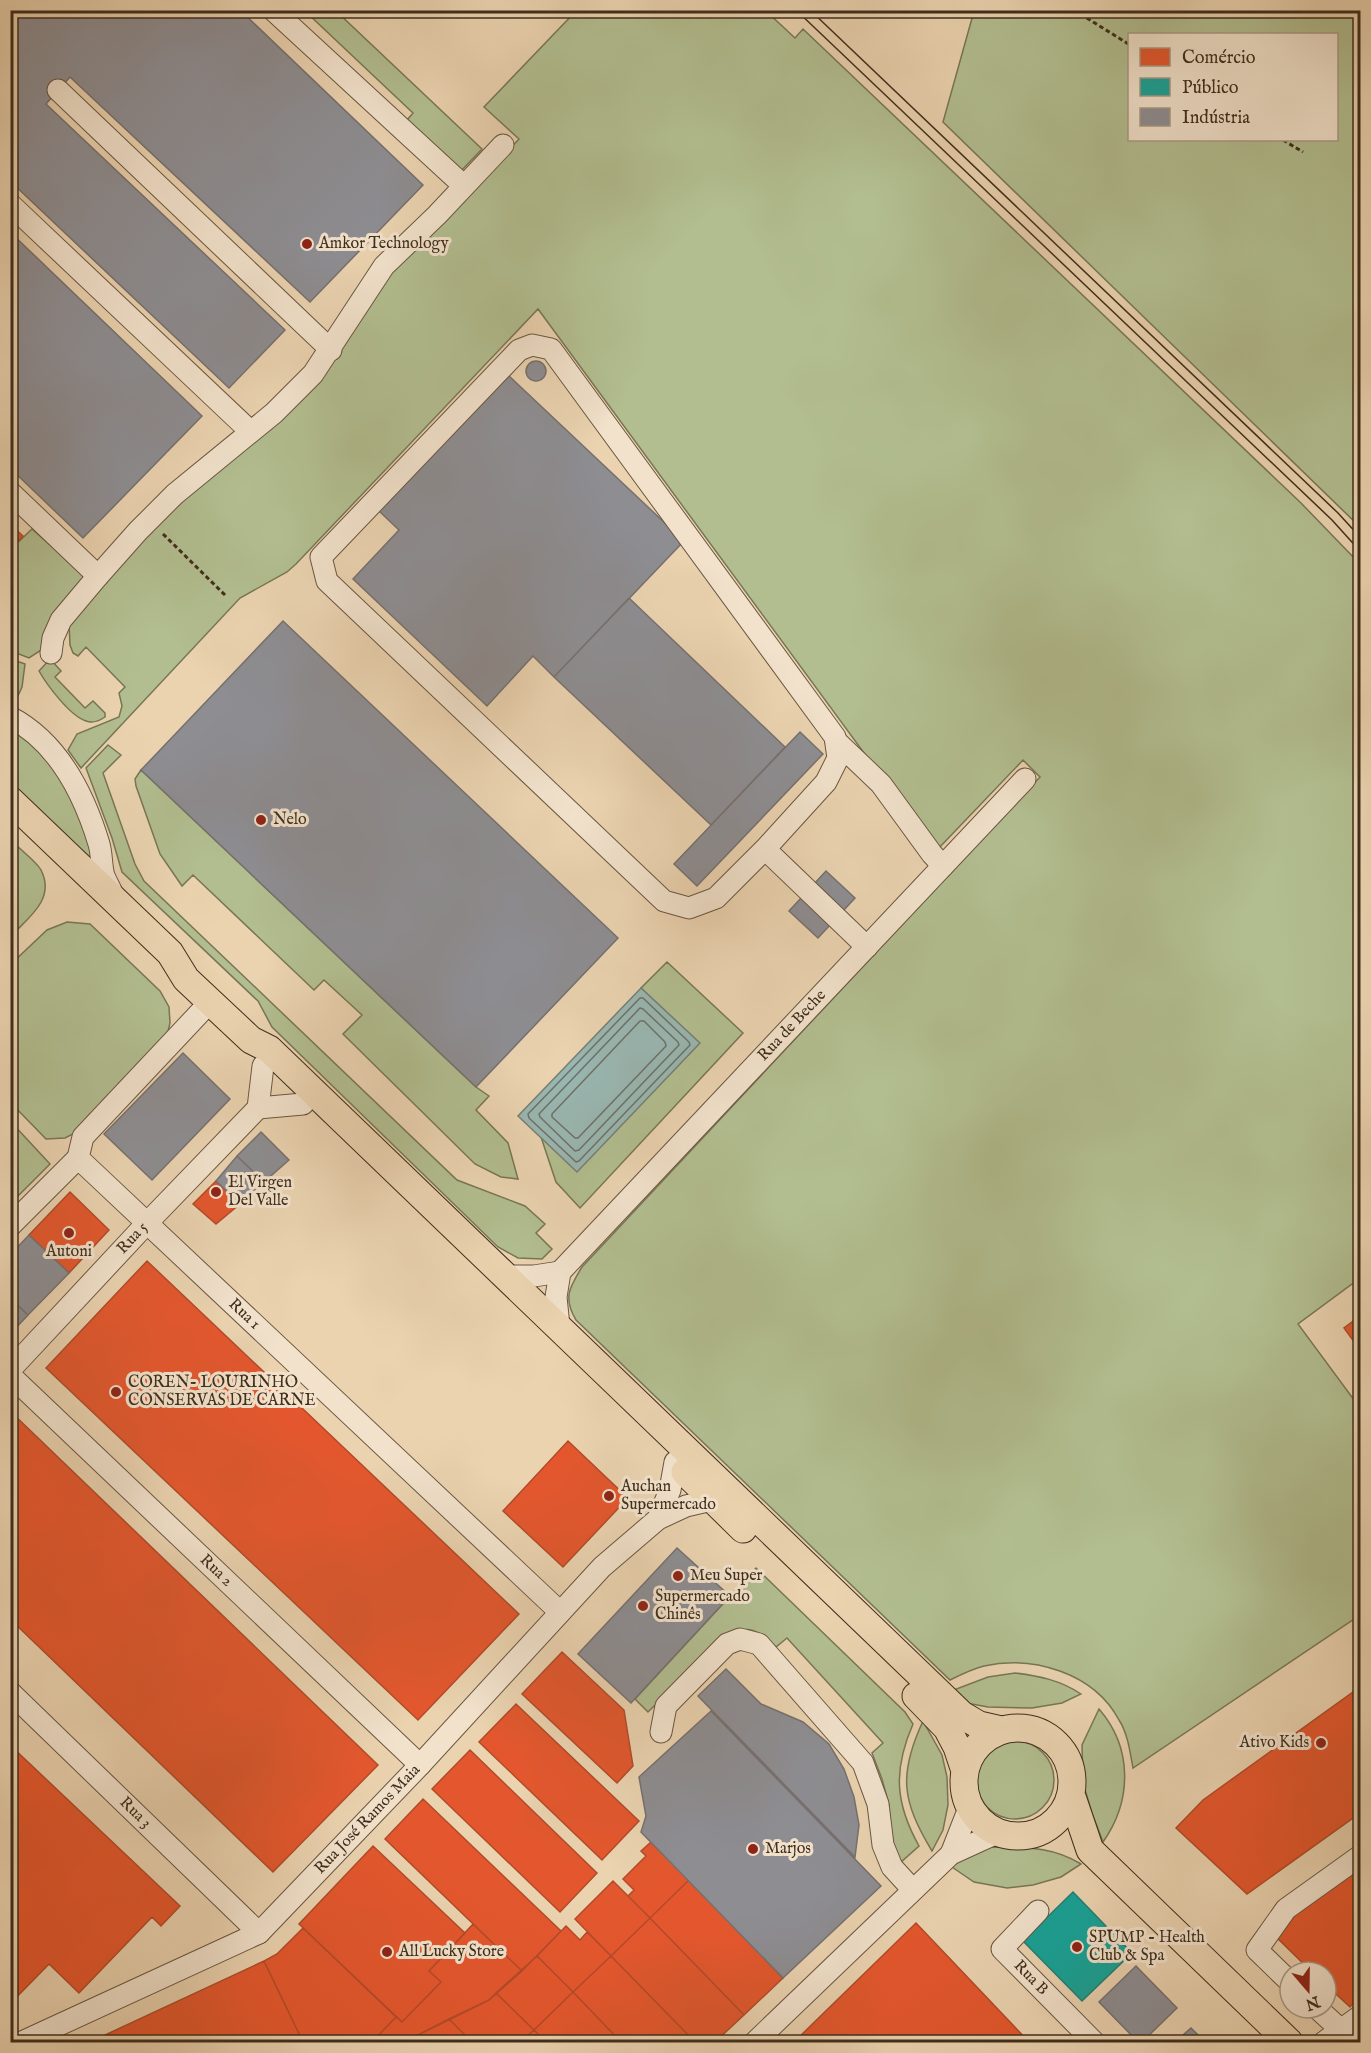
<svg xmlns="http://www.w3.org/2000/svg" width="1371" height="2053" font-family="'IM FELL English',serif">
	<rect width="100%" height="100%" fill="#ebd3b0"/>
	<filter id="stains"><feTurbulence type="fractalNoise" baseFrequency=".00333" numOctaves="4"/><feColorMatrix values="0 0 0 0 .2 0 0 0 0 .09 0 0 0 0 .02 0 0 0 .5 -.17"/></filter>
	<radialGradient id="worn" r=".72"><stop offset=".6" stop-color="#630" stop-opacity="0"/><stop offset="1" stop-color="#630" stop-opacity=".3"/></radialGradient>
	<path fill="#b2be90" stroke="#787656" stroke-width="1.5" fill-rule="evenodd" d="M 305,11 L 336,11 L 482,149 L 461,171 L 407,120 L 413,113 Z
		M 576,11 L 766,11 L 795,38 L 803,29 L 1301,503 L 1360,564 L 1360,1278 L 1298,1324 L 1360,1408 L 1360,1615 L 1133,1768 C 1130,1752 1128,1734 1119,1720 C 1094,1673 1033,1655 984,1666 C 972,1669 960,1675 950,1680 L 576,1320 C 563,1298 569,1288 582,1267 L 1040,777 L 1023,760 L 936,851 L 538,309 L 296,564 L 287,572 L 240,598 L 81,768 L 68,750 L 77,734 L 119,717 L 122,706 L 119,693 L 125,687 L 86,647 L 78,656 L 73,653 L 70,645 L 69,624 L 120,558 L 232,455 L 380,285 L 519,139 L 484,107 Z
		M 974,11 L 1360,11 L 1360,527 L 943,122 ZM 1130,34 L 1336,34 L 1336,140 L 1130,140 Z
		M 32,529 L 89,579 L 46,647 L 29,658 L 11,651 L 10,550 Z
		M 11,659 L 25,664 L 22,687 L 16,700 L 11,696 Z
		M 50,659 L 61,671 L 55,677 L 85,708 L 93,701 L 105,713 L 105,717 C 99,721 93,724 86,721 C 70,716 47,685 39,671 Z
		M 10,725 L 38,747 L 73,794 L 91,847 L 92,866 L 11,794 Z
		M 108,745 L 121,755 L 103,773 L 135,864 L 144,881 L 457,1180 L 525,1206 L 545,1224 L 536,1233 L 552,1249 L 542,1259 L 518,1258 L 498,1247 L 272,1027 L 258,1001 L 122,872 L 112,838 L 86,768 Z
		M 141,770 L 476,1087 L 489,1096 L 476,1110 L 508,1143 L 518,1179 L 501,1177 L 475,1164 L 343,1034 L 362,1015 L 324,980 L 314,990 L 193,875 L 182,886 L 160,854 L 136,786 L 135,779 Z
		M 11,840 C 18,848 36,861 41,870 C 56,899 28,918 11,936 Z
		M 67,922 L 90,924 L 160,991 L 169,1007 L 170,1023 L 166,1040 L 79,1131 L 65,1138 L 46,1139 L 11,1103 L 11,964 L 47,930 Z
		M 667,962 L 743,1033 L 580,1208 L 556,1182 L 541,1137 L 577,1171 L 699,1043 L 641,988 Z
		M 11,1122 L 50,1164 L 11,1203 Z
		M 756,1568 L 905,1712 L 913,1724 C 893,1770 895,1803 919,1846 L 901,1862 L 891,1846 L 889,1805 L 882,1779 L 872,1753 L 883,1743 L 787,1638 L 776,1647 C 757,1630 751,1624 726,1635 L 648,1712 L 635,1699 Z
		M 1015,1673 C 1039,1676 1060,1680 1081,1694 L 1062,1703 L 1032,1708 L 988,1707 L 961,1702 L 951,1691 L 988,1677 Z
		M 1099,1709 C 1133,1748 1132,1801 1103,1842 L 1092,1813 L 1083,1783 L 1082,1745 Z
		M 923,1721 L 942,1755 L 947,1777 L 948,1805 L 943,1830 L 932,1851 C 902,1801 898,1775 923,1721 Z
		M976 1780a39 39 0 1 1 78 0a39 39 0 1 1-78 0Z
		M 989,1847 C 1023,1848 1050,1845 1081,1864 L 1061,1877 L 1033,1885 L 1007,1888 L 974,1882 L 949,1865 Z"/>
	<path fill="#99b7b2" stroke="#758076" stroke-width="1.5" d="M 641,988 L 700,1043 L 577,1172 L 518,1116 Z"/>
	<path fill="#e4572e" stroke="#b24b29" stroke-width="1.5" d="M 10,524 L 23,536 L 10,550 Z
		M 216,1181 L 240,1204 L 216,1224 L 193,1204 Z
		M 70,1192 L 109,1230 L 69,1273 L 29,1235 Z
		M 147,1261 L 519,1614 L 418,1720 L 46,1368 Z
		M 1360,1316 L 1360,1350 L 1344,1328 Z
		M 10,1411 L 378,1765 L 273,1872 L 10,1619 Z
		M 568,1441 L 628,1498 L 563,1567 L 503,1511 Z
		M 562,1652 L 624,1710 L 633,1766 L 617,1783 L 522,1694 Z
		M 1360,1687 L 1360,1813 L 1247,1894 L 1176,1828 L 1203,1800 Z
		M 516,1704 L 639,1821 L 602,1860 L 479,1742 Z
		M 10,1745 L 180,1906 L 161,1926 L 152,1917 L 79,1993 L 49,1964 L 10,2004 Z
		M 470,1750 L 597,1873 L 560,1912 L 432,1789 Z
		M 423,1799 L 561,1931 L 522,1971 L 385,1839 Z
		M 651,1842 L 689,1880 L 650,1918 L 628,1896 L 634,1890 L 623,1879 L 646,1856 L 641,1851 Z
		M 373,1846 L 465,1933 L 429,1971 L 441,1982 L 402,2022 L 299,1924 Z
		M 1360,1865 L 1360,1996 L 1350,2007 L 1326,1985 L 1326,1972 L 1312,1972 L 1274,1935 L 1300,1908 Z
		M 689,1880 L 783,1978 L 744,2015 L 650,1918 Z
		M 613,1881 L 650,1918 L 611,1956 L 575,1919 Z
		M 650,1918 L 744,2015 L 715,2042 L 695,2042 L 611,1956 Z
		M 916,1923 L 1029,2042 L 794,2042 Z
		M 473,1924 L 522,1971 L 489,2000 L 404,2042 L 372,2042 L 396,2017 L 402,2022 L 441,1982 L 429,1971 Z
		M 566,1926 L 580,1940 L 587,1932 L 611,1956 L 573,1992 L 537,1956 Z
		M 303,1928 L 396,2017 L 372,2042 L 303,2042 L 264,1961 L 277,1954 Z
		M 537,1956 L 573,1992 L 534,2030 L 496,1993 Z
		M 611,1956 L 695,2042 L 621,2042 L 573,1992 Z
		M 264,1961 L 303,2042 L 90,2042 Z
		M 573,1992 L 621,2042 L 546,2042 L 534,2030 Z
		M 496,1993 L 534,2030 L 520,2042 L 472,2042 L 449,2019 L 489,2000 Z
		M 449,2019 L 472,2042 L 404,2042 Z
		M 534,2030 L 546,2042 L 520,2042 Z"/>
	<path fill="#17a398" stroke="#238073" stroke-width="1.5" d="M 1073,1892 L 1132,1953 L 1082,2001 L 1023,1941 Z"/>
	<path fill="#8d8d92" stroke="#76706f" stroke-width="1.5" d="M 10,10 L 240,10 L 423,185 L 310,302 L 70,77 L 46,104 L 285,330 L 229,388 L 10,181 Z
		M 10,232 L 202,416 L 83,538 L 10,468 Z
		M526 371a10 10 0 1 1 20 0a10 10 0 1 1-20 0Z
		M 508,375 L 684,541 L 554,677 L 533,656 L 487,706 L 353,579 L 399,530 L 379,511 Z
		M 629,598 L 785,747 L 711,825 L 554,677 Z
		M 283,621 L 618,938 L 476,1087 L 141,770 Z
		M 800,732 L 823,754 L 697,886 L 674,864 Z
		M 826,871 L 855,898 L 818,938 L 789,911 Z
		M 183,1053 L 230,1099 L 152,1180 L 104,1134 Z
		M 261,1132 L 289,1160 L 264,1182 L 237,1156 Z
		M 237,1156 L 264,1182 L 240,1204 L 216,1181 Z
		M 29,1235 L 69,1273 L 28,1315 L 10,1298 L 10,1255 Z
		M 10,1298 L 28,1315 L 10,1334 Z
		M 677,1548 L 730,1596 L 631,1703 L 578,1654 Z
		M 726,1669 L 761,1704 L 803,1722 L 829,1744 L 844,1769 L 854,1797 L 859,1825 L 855,1857 L 698,1696 Z
		M 711,1711 L 881,1886 L 783,1978 L 641,1832 L 646,1816 L 639,1777 Z
		M 1136,1966 L 1177,2008 L 1142,2042 L 1138,2042 L 1099,2002 Z
		M 1191,2028 L 1205,2042 L 1175,2042 Z"/>
	<g fill="none" stroke-linecap="round" stroke-linejoin="round">
		<path stroke="#6c7267" stroke-width="1.5" d="M 640,998 L 643,998 L 689,1042 L 690,1045 L 579,1161 L 576,1162 L 529,1118 L 528,1114 Z
			M 640,1008 L 643,1009 L 678,1042 L 679,1045 L 579,1150 L 575,1151 L 540,1117 L 539,1114 Z
			M 640,1021 L 644,1021 L 665,1042 L 666,1046 L 578,1138 L 575,1138 L 552,1117 L 552,1114 Z"/>
		<defs>
			<g id="minor">
				<path d="M 273,10 L 464,186"/>
				<path d="M 58,90 L 331,350"/>
				<path d="M 10,204 L 250,431"/>
				<path d="M 10,492 L 98,576"/>
				<path d="M 51,653 L 53,638 L 61,620 L 98,576 L 138,531 L 175,494 L 274,413 L 313,374 L 384,266 L 437,215 L 503,145"/>
				<path d="M 10,717 C 58,742 84,794 99,844 C 102,854 101,866 104,876 C 107,883 111,890 114,897"/>
				<path d="M 836,741 L 881,784 L 932,854 L 943,866"/>
				<path d="M 765,849 L 826,782 L 838,758 L 835,737 L 551,349 L 532,345 L 519,350 L 321,557 L 327,581 L 664,901 L 689,908 L 716,898 L 765,849 L 867,947"/>
				<path id="s1" d="M 210,1002 L 83,1137 L 78,1158 L 560,1612"/>
				<path d="M 258,1108 L 303,1104"/>
				<path d="M 10,1226 L 78,1158"/>
				<path d="M 506,1276 L 534,1276 L 560,1272"/>
				<path id="s2" d="M 559,1326 L 556,1297 L 560,1272 L 1025,779"/>
				<path id="s3" d="M 10,1370 L 148,1222 L 258,1108 L 263,1066"/>
				<path id="s4" d="M 10,1375 L 420,1765"/>
				<path d="M 658,1519 L 670,1490 L 675,1462"/>
				<path id="s5" d="M 10,1692 L 259,1933"/>
				<path d="M 661,1732 L 666,1706 L 727,1644 L 740,1639 L 759,1644 L 863,1763 L 878,1804 L 883,1845 L 892,1867 L 913,1890"/>
				<path d="M 951,1854 L 969,1808"/>
				<path id="s6" d="M 1038,1911 L 1002,1949 L 1094,2042"/>
				<path d="M 1290,1982 L 1257,1950 L 1286,1909 L 1360,1856"/>
				<path d="M 1317,2008 L 1341,2030"/>
				<path id="s7" d="M 22,2042 L 259,1933 L 420,1765 L 602,1567 L 658,1519 L 686,1506 L 712,1500"/>
				<path d="M 755,2042 L 951,1854 L 997,1833"/>
				<path d="M 1324,2042 L 1360,2016"/>
			</g>
			<path id="major" d="M 10,800 L 170,953 L 186,979 L 251,1040 L 269,1049 L 962,1715 L 979,1725 L 1001,1730
				M 685,1472 L 743,1529
				M 916,1696 L 947,1728 L 957,1747 L 965,1771
				M964 1782a54 54 0 1 1 108 0a54 54 0 1 1-108 0Z
				M 1071,1794 L 1090,1850 L 1289,2042"/>
		</defs>
		<use href="#minor" stroke="#6a5741" stroke-width="23"/>
		<use href="#major" stroke="#3f2e1c" stroke-width="29"/>
		<path stroke="#3f2e1c" stroke-width="3" stroke-dasharray="4.5 3" stroke-linecap="butt" d="M 1074,10 L 1130,45
			M 1283,140 L 1303,152
			M 163,534 L 227,597"/>
		<use href="#minor" stroke="#f2e2cc" stroke-width="21"/>
		<use href="#major" stroke="#ebd3b0" stroke-width="27"/>
		<path stroke="#3f2e1c" stroke-width="1.5" d="M 796,10 L 1332,520 L 1360,551
			M 810,10 L 1338,513 L 1360,537"/>
	</g>
	<g fill="#8f2418" stroke="#f2e2cc" stroke-width="2">
		<circle cx="307" cy="244" r="6"/>
		<circle cx="261" cy="820" r="6"/>
		<circle cx="216" cy="1192" r="6"/>
		<circle cx="69" cy="1233" r="6"/>
		<circle cx="116" cy="1392" r="6"/>
		<circle cx="609" cy="1496" r="6"/>
		<circle cx="678" cy="1576" r="6"/>
		<circle cx="643" cy="1606" r="6"/>
		<circle cx="1321" cy="1743" r="6"/>
		<circle cx="753" cy="1849" r="6"/>
		<circle cx="1077" cy="1947" r="6"/>
		<circle cx="387" cy="1952" r="6"/>
	</g>
	<g text-anchor="middle" dominant-baseline="central" stroke-width="6" stroke-linejoin="round" paint-order="stroke">
		<g font-size="16" fill="#3f2e1c" stroke="#f2e2cc" text-anchor="start">
			<text x="319" y="244">Amkor Technology</text>
			<text x="273" y="820">Nelo</text>
			<text x="228" y="1183">El Virgen<tspan x="228" dy="18">Del Valle</tspan></text>
			<text x="69" y="1252" text-anchor="middle">Autoni</text>
			<text x="128" y="1383">COREN- LOURINHO<tspan x="128" dy="18">CONSERVAS DE CARNE</tspan></text>
			<text x="621" y="1487">Auchan<tspan x="621" dy="18">Supermercado</tspan></text>
			<text x="690" y="1576">Meu Super</text>
			<text x="655" y="1597">Supermercado<tspan x="655" dy="18">Chinês</tspan></text>
			<text x="1309" y="1743" text-anchor="end">Ativo Kids</text>
			<text x="765" y="1849">Marjos</text>
			<text x="1089" y="1938">SPUMP - Health<tspan x="1089" dy="18">Club &amp; Spa</tspan></text>
			<text x="399" y="1952">All Lucky Store</text>
		</g>
		<g font-size="16" fill="#3f2e1c" stroke="#f2e2cc">
			<text stroke="none"><textPath href="#s2" startOffset="393">Rua de Beche</textPath></text>
			<text stroke="none"><textPath href="#s3" startOffset="180">Rua 5</textPath></text>
			<text stroke="none"><textPath href="#s1" startOffset="435">Rua 1</textPath></text>
			<text stroke="none"><textPath href="#s4" startOffset="284">Rua 2</textPath></text>
			<text stroke="none"><textPath href="#s5" startOffset="174">Rua 3</textPath></text>
			<text stroke="none"><textPath href="#s7" startOffset="418">Rua José Ramos Maia</textPath></text>
			<text stroke="none"><textPath href="#s6" startOffset="93">Rua B</textPath></text>
		</g>
	</g>
	<rect width="1371" height="2053" fill="none" stroke="#ebd3b0" stroke-width="36"/>
	<rect x="12" y="12" width="1347" height="2029" fill="none" stroke="#3f2e1c" stroke-width="3"/>
	<rect x="18" y="18" width="1335" height="2017" fill="none" stroke="#3f2e1c" stroke-width="1.5"/>
	<rect x="1128" y="33" width="210" height="108" fill="#f2e2cc" stroke="#aa9a86" stroke-width="1.5"/>
	<rect x="1140" y="48" width="30" height="18" fill="#e4572e" stroke="#aa9a86" stroke-width="1.5"/>
	<text x="1182" y="63" font-size="18" fill="#3f2e1c">Comércio</text>
	<rect x="1140" y="78" width="30" height="18" fill="#17a398" stroke="#aa9a86" stroke-width="1.5"/>
	<text x="1182" y="93" font-size="18" fill="#3f2e1c">Público</text>
	<rect x="1140" y="108" width="30" height="18" fill="#8d8d92" stroke="#aa9a86" stroke-width="1.5"/>
	<text x="1182" y="123" font-size="18" fill="#3f2e1c">Indústria</text>
	<g transform="translate(1308 1990) rotate(160)"><circle r="28" fill="#f2e2cc" stroke="#aa9a86" stroke-width="1.5"/>
	<path d="M0-4.5L10 22L0 15L-10 22Z" fill="#8f2418"/>
	<text y="-9" font-size="16" font-weight="bold" text-anchor="middle" fill="#3f2e1c">N</text>
	</g>
	<rect width="100%" height="100%" filter="url(#stains)"/>
	<rect width="100%" height="100%" fill="url(#worn)"/>
</svg>
